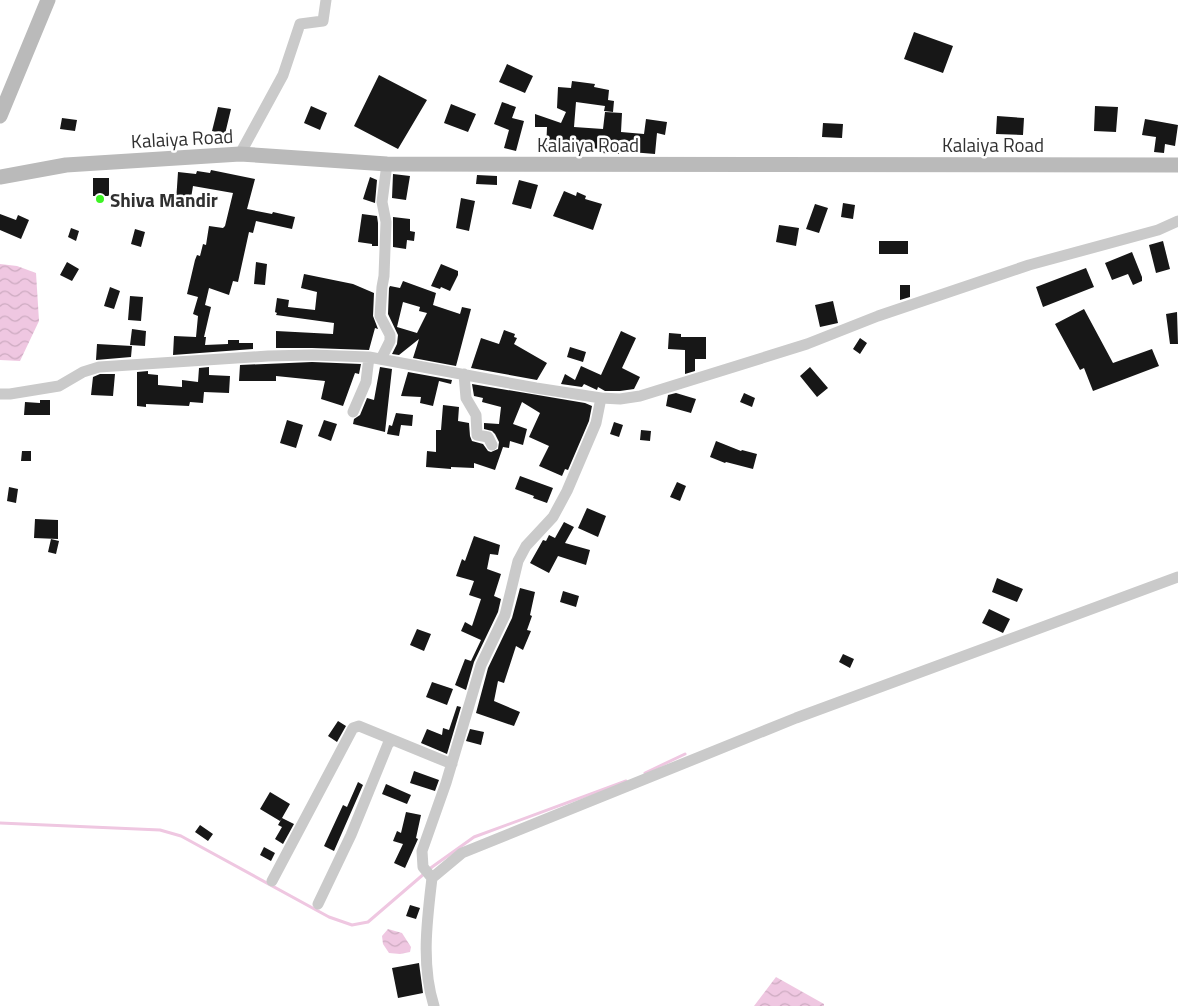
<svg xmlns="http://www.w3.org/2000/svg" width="1178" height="1006" font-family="'Titillium Web',sans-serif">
	<defs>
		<pattern id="water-waves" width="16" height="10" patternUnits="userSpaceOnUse" patternTransform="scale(1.25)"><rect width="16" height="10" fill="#efc7e1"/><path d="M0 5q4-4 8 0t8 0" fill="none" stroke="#cdabc1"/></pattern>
	</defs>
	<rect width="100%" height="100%" fill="#fff"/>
	<path fill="url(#water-waves)" d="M 0,264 L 17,266 L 36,273 L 39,321 L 20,361 L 0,360 Z
		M 388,929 L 402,933 L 411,947 L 410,952 L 400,954 L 389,953 L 383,944 L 382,936 Z
		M 776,977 L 824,1004 L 824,1006 L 754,1006 Z"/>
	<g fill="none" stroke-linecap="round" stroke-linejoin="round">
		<path stroke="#efc7e1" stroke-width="3" d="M 645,773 L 685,754
			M 0,823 L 160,830 L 181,836 L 329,917 L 352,925 L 368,922 L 432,867 L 474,837 L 626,781"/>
	</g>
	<path fill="#171717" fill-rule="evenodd" d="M 914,32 L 953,46 L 943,73 L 904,59 Z
		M 507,64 L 533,76 L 525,93 L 499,82 Z
		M 379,75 L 427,100 L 398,149 L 354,126 Z
		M 572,81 L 595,84 L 594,87 L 609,90 L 608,100 L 614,101 L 613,112 L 604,111 L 605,106 L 576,102 L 574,127 L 603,129 L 605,112 L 622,113 L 621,132 L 644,134 L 646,119 L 667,122 L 665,135 L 657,133 L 655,154 L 619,151 L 619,154 L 602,153 L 602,149 L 573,147 L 573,151 L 546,150 L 547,127 L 535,127 L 535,114 L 561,123 L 566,112 L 557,108 L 558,87 L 571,88 Z
		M 502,102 L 516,107 L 512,118 L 524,121 L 516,151 L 504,148 L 509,130 L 494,124 Z
		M 451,104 L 476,114 L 468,132 L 444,123 Z
		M 311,106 L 327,113 L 320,130 L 304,123 Z
		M 1095,106 L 1118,107 L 1116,132 L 1094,131 Z
		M 218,107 L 231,109 L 225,134 L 212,131 Z
		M 997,116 L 1024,118 L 1023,135 L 996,134 Z
		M 62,118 L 77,120 L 75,131 L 60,129 Z
		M 1145,119 L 1178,125 L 1175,146 L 1165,144 L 1164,153 L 1154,152 L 1156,137 L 1142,135 Z
		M 823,123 L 843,124 L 842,138 L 822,137 Z
		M 211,170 L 255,179 L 247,209 L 272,214 L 273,212 L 295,217 L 292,229 L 256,221 L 253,233 L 249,232 L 238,282 L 233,281 L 229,295 L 209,288 L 205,305 L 211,307 L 204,337 L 206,337 L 205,345 L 228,344 L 228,340 L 239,340 L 239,343 L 253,343 L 253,349 L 173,355 L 174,336 L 196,337 L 198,316 L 193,314 L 198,297 L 187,294 L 195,260 L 197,255 L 200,256 L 203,244 L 206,245 L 209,226 L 223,228 L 225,226 L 233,193 L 193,186 L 190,204 L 176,202 L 178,172 L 196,174 L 197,171 L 210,173 Z
		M 393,174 L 410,176 L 406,200 L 392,198 Z
		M 477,175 L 497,176 L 497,185 L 476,184 Z
		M 370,177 L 377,180 L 375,203 L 363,199 Z
		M 93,178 L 109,178 L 109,196 L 93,196 Z
		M 519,180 L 538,185 L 531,209 L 512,204 Z
		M 564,191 L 576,196 L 577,192 L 586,196 L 585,199 L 602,204 L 593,230 L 553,216 Z
		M 461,198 L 475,201 L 469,231 L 456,228 Z
		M 843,203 L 855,205 L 853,219 L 841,217 Z
		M 815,204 L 828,208 L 819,233 L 806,229 Z
		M 0,214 L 16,220 L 18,215 L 29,220 L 21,239 L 0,230 Z
		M 362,214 L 377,216 L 378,223 L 378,246 L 372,246 L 372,244 L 358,242 Z
		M 393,217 L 410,219 L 410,231 L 415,232 L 414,241 L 407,240 L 406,249 L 393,247 Z
		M 779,225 L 799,228 L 796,246 L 776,242 Z
		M 71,228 L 79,231 L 76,241 L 68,237 Z
		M 135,229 L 145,232 L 141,247 L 131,244 Z
		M 879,241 L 908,241 L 908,254 L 879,254 Z
		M 1163,241 L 1170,269 L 1156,273 L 1149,245 Z
		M 1132,252 L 1142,277 L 1142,281 L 1133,285 L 1128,274 L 1112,280 L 1105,263 Z
		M 67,262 L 79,269 L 72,281 L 60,275 Z
		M 256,262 L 267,264 L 265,285 L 254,284 Z
		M 441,264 L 458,271 L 458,275 L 450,291 L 441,287 L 440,289 L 431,286 Z
		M 1086,268 L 1094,287 L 1043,307 L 1036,287 Z
		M 304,274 L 353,284 L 374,293 L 373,316 L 378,329 L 375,328 L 369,350 L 312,348 L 276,348 L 276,331 L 333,334 L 334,323 L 276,315 L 277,313 L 275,312 L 277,298 L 289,300 L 288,307 L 315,310 L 317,292 L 301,288 Z
		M 403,281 L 436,293 L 433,305 L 460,314 L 462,307 L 471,309 L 456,366 L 413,358 L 419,339 L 399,355 L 392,354 L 397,344 L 398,335 L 388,314 L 389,288 L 390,286 L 400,288 ZM 403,302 L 420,307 L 419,311 L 427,313 L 417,333 L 397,327 Z
		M 900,285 L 910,285 L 910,297 L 900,300 Z
		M 110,287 L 120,291 L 114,309 L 104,306 Z
		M 130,296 L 143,297 L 141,321 L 128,320 Z
		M 833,301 L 838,323 L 820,327 L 815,305 Z
		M 1084,309 L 1113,363 L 1152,349 L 1159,366 L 1093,391 L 1084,368 L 1080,370 L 1055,324 Z
		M 1177,312 L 1178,344 L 1170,344 L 1166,314 Z
		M 132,329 L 146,331 L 145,346 L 130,345 Z
		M 504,330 L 515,334 L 514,337 L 517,338 L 514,344 L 547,363 L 537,380 L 471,368 L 481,338 L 499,344 Z
		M 621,331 L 636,338 L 622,368 L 640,377 L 634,389 L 620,391 L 605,391 L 598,387 L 597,390 L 584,384 L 582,387 L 561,384 L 565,374 L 575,380 L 581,366 L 601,375 Z
		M 669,333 L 681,334 L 681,337 L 706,337 L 706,359 L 695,359 L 695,371 L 685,374 L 685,350 L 668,349 Z
		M 860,338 L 867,343 L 860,354 L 853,349 Z
		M 97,344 L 132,346 L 131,357 L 96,360 Z
		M 570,347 L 586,352 L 583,362 L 567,357 Z
		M 312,362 L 361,364 L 359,374 L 355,373 L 343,406 L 321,399 L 325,381 L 276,376 L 276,381 L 239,381 L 240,365 Z
		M 209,367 L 209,375 L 230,376 L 229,393 L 204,392 L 203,403 L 190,402 L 189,406 L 146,404 L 146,407 L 137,406 L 137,372 L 148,371 L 148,374 L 158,375 L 158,385 L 182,387 L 182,380 L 198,382 L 199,368 Z
		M 380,367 L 392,369 L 385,432 L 353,424 L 354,419 L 360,415 L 367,398 L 374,400 Z
		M 810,367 L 828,388 L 817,397 L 800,376 Z
		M 408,372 L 452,380 L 451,384 L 439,381 L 433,406 L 420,403 L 421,397 L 401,396 Z
		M 100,374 L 115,374 L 113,396 L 91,395 L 93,377 Z
		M 472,384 L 585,403 L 592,406 L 589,421 L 568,470 L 565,469 L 562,476 L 539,466 L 549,446 L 529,437 L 540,413 L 522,402 L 513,424 L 527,429 L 523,445 L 510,441 L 509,448 L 503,447 L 495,470 L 474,463 L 474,468 L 451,467 L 451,469 L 426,467 L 427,451 L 436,452 L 436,430 L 441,430 L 443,405 L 459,407 L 458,421 L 469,423 L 470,436 L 472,441 L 483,444 L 488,451 L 491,452 L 498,449 L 499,442 L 495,434 L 492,431 L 484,429 L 484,423 L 499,424 L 501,407 L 482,402 L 483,398 L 474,396 Z
		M 676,393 L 696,399 L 691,413 L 666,406 L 668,395 Z
		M 744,393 L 755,398 L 752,407 L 740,402 Z
		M 40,400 L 50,400 L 50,415 L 24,415 L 25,402 L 40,403 Z
		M 396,413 L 413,415 L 412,426 L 401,425 L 399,436 L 387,434 L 389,425 L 392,426 Z
		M 287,420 L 303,425 L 296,448 L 280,443 Z
		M 324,420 L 337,424 L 331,441 L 318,436 Z
		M 614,422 L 623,425 L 619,437 L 610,434 Z
		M 641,430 L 651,431 L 650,441 L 640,440 Z
		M 716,441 L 741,451 L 742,450 L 757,454 L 753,469 L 726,462 L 725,463 L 710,457 Z
		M 22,451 L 31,451 L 31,461 L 21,461 Z
		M 520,476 L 553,488 L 547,503 L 533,498 L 534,496 L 515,489 Z
		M 677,482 L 686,486 L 680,501 L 670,497 Z
		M 9,487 L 18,489 L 16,503 L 7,501 Z
		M 587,508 L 606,516 L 598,537 L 578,528 Z
		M 35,519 L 58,520 L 58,539 L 34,538 Z
		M 564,522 L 574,527 L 565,543 L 590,550 L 586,565 L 558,556 L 549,573 L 530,563 L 543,540 L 546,541 L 549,535 L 555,538 Z
		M 474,536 L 500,545 L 498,555 L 490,554 L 487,569 L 501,574 L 494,596 L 501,599 L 498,612 L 474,662 L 466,690 L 455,685 L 465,659 L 471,661 L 481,640 L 461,631 L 465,622 L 472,626 L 481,599 L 469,595 L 474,581 L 456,576 L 462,559 L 465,561 Z
		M 51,539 L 59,541 L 56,554 L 48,552 Z
		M 997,578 L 1023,589 L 1017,602 L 992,592 Z
		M 520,588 L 535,592 L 530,615 L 532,616 L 527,630 L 531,631 L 523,650 L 516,646 L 504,683 L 498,681 L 494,701 L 520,712 L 514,726 L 476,713 L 488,668 L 512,618 Z
		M 563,591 L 579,596 L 576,607 L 560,602 Z
		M 989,609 L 1010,619 L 1003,633 L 982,623 Z
		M 417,629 L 431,634 L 424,651 L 410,645 Z
		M 843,654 L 854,659 L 850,668 L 839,662 Z
		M 432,682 L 453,689 L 447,705 L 426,697 Z
		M 457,706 L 461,707 L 447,754 L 421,743 L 427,729 L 442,735 L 443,728 L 449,730 Z
		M 338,721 L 346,726 L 337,742 L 328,736 Z
		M 470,729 L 484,732 L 481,745 L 466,741 Z
		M 414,771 L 439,780 L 435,791 L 410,783 Z
		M 358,782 L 363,785 L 334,851 L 324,846 L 343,805 L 347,807 Z
		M 386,784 L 411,795 L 407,804 L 382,794 Z
		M 270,792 L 290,804 L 282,818 L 294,824 L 283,844 L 275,839 L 282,827 L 278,825 L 282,818 L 280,821 L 260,809 Z
		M 406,812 L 421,815 L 416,838 L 418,839 L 405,868 L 394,863 L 403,844 L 393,841 L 397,831 L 401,833 Z
		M 200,825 L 213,834 L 208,841 L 195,832 Z
		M 264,847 L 275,853 L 271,861 L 260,855 Z
		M 410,905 L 420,908 L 416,919 L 406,916 Z
		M 419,963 L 423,993 L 398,998 L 392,968 Z"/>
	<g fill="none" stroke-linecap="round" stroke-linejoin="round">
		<path stroke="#cacaca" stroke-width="11" d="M 240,154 L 283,75 L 300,24 L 323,21 L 326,0
			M 381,359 L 390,341 L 390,335 L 380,316 L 382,287 L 384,276 L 386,222 L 382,202 L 387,164
			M 464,374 L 466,398 L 476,415 L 477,435 L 488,437 L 492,445
			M 0,394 L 10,394 L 59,386 L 83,372 L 99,367 L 268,356 L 312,355 L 369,357 L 536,388 L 601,398 L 620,399 L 640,396 L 807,344 L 878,316 L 1029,265 L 1158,230 L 1178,221
			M 353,412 L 366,382 L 369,357
			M 432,878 L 423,867 L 422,851 L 446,783 L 481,665 L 505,615 L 518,561 L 526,546 L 553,517 L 567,491 L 596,423 L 601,398
			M 272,881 L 353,728 L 359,726 L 452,764
			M 318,904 L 351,835 L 388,744 L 392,740
			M 434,1006 C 421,965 427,920 432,878 L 462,853 L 796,718 L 1178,577"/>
		<path stroke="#bababa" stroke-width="15" d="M 0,116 L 48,0
			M 0,177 L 66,165 L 240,154 L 387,164 L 1178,165"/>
	</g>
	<circle fill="#3df424" stroke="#fff" stroke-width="2" cx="100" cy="199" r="5"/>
	<g text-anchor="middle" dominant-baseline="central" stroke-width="5" stroke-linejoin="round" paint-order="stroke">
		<g font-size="19" fill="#303030" stroke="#fff">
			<text transform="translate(182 138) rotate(-3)">Kalaiya Road</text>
			<text x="588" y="144">Kalaiya Road</text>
			<text x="993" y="144">Kalaiya Road</text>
		</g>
		<g font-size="19" font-weight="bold" fill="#303030" stroke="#fff" text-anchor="start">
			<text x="110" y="199">Shiva Mandir</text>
		</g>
	</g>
</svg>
